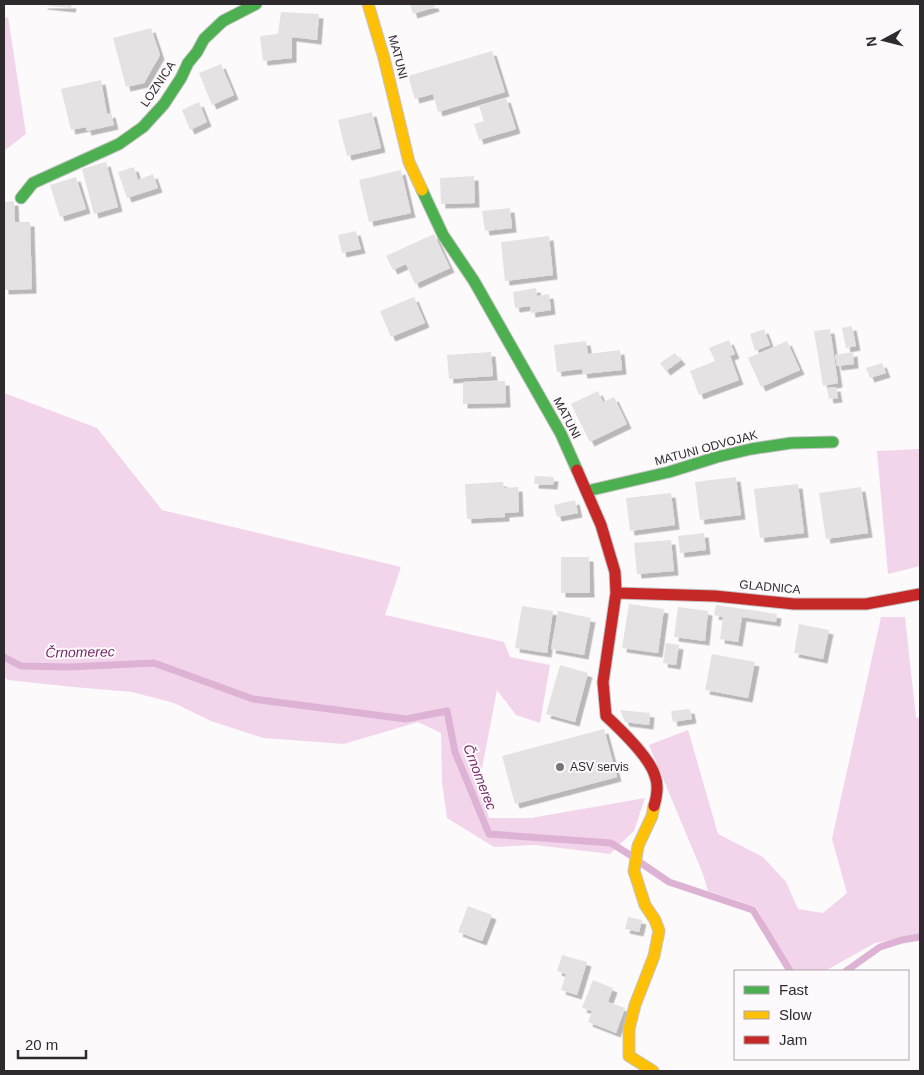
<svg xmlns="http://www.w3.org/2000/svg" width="924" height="1075" font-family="Helvetica,sans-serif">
	<defs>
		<filter id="shadow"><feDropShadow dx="4.5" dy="4.5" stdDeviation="0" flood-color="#0004"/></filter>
	</defs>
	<rect width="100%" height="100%" fill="#fcfafb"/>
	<path fill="#f2d5eb" d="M 8,17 L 26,134 L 4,151 L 4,18 Z
		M 4,393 L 97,428 L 162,510 L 401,567 L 385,615 L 504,642 L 510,657 L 550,665 L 540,723 L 516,715 L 497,690 L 479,784 L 489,818 L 531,818 L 645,798 L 634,831 L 610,854 L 535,845 L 494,847 L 447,818 L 442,782 L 441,733 L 418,722 L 344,744 L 263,738 L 211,721 L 174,703 L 132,692 L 73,687 L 8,680 L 4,676 Z
		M 920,449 L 920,566 L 888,574 L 877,451 Z
		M 881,617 L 905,617 L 916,718 L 920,717 L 920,936 L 875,943 L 825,971 L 792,971 L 756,907 L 708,891 L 703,874 L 649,745 L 688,730 L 718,834 L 763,857 L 786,882 L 798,909 L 823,913 L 847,893 L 832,839 Z"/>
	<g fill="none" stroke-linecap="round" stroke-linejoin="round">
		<path stroke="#ddb2d4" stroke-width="7" d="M 4,657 L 21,666 L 69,667 L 154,663 L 253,699 L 406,719 L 447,711 L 455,752 L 489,834 L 611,843 L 630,855
			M 641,863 L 669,882 L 753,910 L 790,971
			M 846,971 L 880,947 L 902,940 L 920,937"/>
	</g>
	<path fill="#e5e2e4" filter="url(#shadow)" d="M 43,4 L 72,4 L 71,8 L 43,5 Z
		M 410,4 L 434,4 L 435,7 L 413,14 Z
		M 281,12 L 319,14 L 317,40 L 292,37 L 292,58 L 263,61 L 260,36 L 278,34 Z
		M 151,28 L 160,55 L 144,83 L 126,87 L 113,38 Z
		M 492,51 L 505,92 L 438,112 L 433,94 L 415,99 L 408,76 Z
		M 221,64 L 234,95 L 212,105 L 199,73 Z
		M 101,80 L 107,114 L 111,113 L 114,125 L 87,131 L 86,127 L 71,130 L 61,89 Z
		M 506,98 L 516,129 L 479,140 L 474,124 L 484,121 L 479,106 Z
		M 199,102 L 207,122 L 190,130 L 182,110 Z
		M 372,112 L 381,148 L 347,156 L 338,120 Z
		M 106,162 L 118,207 L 94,214 L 82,169 Z
		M 134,167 L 138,180 L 153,174 L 158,188 L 127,198 L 118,172 Z
		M 401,170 L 411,213 L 369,222 L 359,180 Z
		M 474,176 L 475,203 L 441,204 L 440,178 Z
		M 76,177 L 86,209 L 60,217 L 50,185 Z
		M 14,201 L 15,222 L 30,222 L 32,289 L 4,290 L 4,202 Z
		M 510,208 L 512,228 L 485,231 L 482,211 Z
		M 356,231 L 361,249 L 342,253 L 338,235 Z
		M 434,234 L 450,268 L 415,284 L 406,264 L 393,270 L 386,256 Z
		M 549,236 L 553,275 L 505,281 L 501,242 Z
		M 536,288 L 537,296 L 549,294 L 551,310 L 531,313 L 530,306 L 515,308 L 513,292 Z
		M 414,297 L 425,323 L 391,337 L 380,311 Z
		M 852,326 L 856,346 L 846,348 L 842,328 Z
		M 764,329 L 770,345 L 755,351 L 750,334 Z
		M 830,329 L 838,383 L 823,386 L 814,331 Z
		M 729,340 L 735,354 L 730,356 L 739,380 L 699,395 L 690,371 L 715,361 L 709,348 Z
		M 586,341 L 588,354 L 620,350 L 622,370 L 583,374 L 582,369 L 557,372 L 554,345 Z
		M 787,341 L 800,370 L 761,387 L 748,358 Z
		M 491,352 L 493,376 L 449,379 L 447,355 Z
		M 853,352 L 854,364 L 837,366 L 835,355 Z
		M 675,353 L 681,360 L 666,371 L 660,363 Z
		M 882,363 L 886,373 L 870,378 L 866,368 Z
		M 505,381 L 506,403 L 463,404 L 463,382 Z
		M 836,387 L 838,398 L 829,399 L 827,388 Z
		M 598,391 L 603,402 L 614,397 L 627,424 L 590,442 L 571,404 Z
		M 535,476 L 554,477 L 553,485 L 534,484 Z
		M 736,477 L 741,515 L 700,520 L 695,482 Z
		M 503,482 L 504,488 L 518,487 L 519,512 L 505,513 L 505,517 L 467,519 L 465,484 Z
		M 798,484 L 804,533 L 760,538 L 754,489 Z
		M 861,487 L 868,533 L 826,539 L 819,493 Z
		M 671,493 L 675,525 L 630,531 L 626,498 Z
		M 575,500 L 578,513 L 557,517 L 554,505 Z
		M 704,533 L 706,550 L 680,553 L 678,536 Z
		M 671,540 L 674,571 L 637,574 L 634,543 Z
		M 561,557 L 589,557 L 590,593 L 561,593 Z
		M 629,604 L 664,609 L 658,653 L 622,648 Z
		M 716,605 L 777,614 L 776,622 L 742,617 L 738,642 L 720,639 L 723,617 L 714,615 Z
		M 522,606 L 553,611 L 547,653 L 515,648 Z
		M 678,607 L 708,611 L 705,641 L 674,637 Z
		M 558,611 L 591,618 L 584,655 L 551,649 Z
		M 799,624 L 829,630 L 823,659 L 794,653 Z
		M 666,643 L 679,645 L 676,665 L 663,663 Z
		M 712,654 L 755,662 L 748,698 L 705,690 Z
		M 560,665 L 588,673 L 575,722 L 546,714 Z
		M 690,709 L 692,719 L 673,722 L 671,711 Z
		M 620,710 L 650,713 L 649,725 L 625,722 Z
		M 604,729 L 617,777 L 515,804 L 502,756 Z
		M 468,906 L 492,915 L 482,941 L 458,932 Z
		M 628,917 L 642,920 L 639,932 L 625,929 Z
		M 562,955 L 587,962 L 577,995 L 561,990 L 566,974 L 557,971 Z
		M 593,980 L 613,988 L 608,1002 L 625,1008 L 616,1033 L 588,1022 L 592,1011 L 582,1008 Z"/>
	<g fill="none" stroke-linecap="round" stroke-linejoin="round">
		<defs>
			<path id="fast" d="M 422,190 L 443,235 L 474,281 L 561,434 L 577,470
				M 21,198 L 33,183 L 119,144 L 143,127 L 164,104 L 181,78 L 188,63 L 197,52 L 204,39 L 223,21 L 256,4
				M 587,491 L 669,472 L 717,457 L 751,449 L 791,443 L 833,442"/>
			<path id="slow" d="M 368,4 L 384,58 L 409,162 L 422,190
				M 653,1071 L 629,1056 L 629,1029 L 635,1005 L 654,956 L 659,931 L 655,920 L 645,905 L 634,871 L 638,846 L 652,816 L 654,806"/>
			<path id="jam" d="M 577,470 L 601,525 L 615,572 L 616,593 L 603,682 L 606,716 C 620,729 650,758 655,776 C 659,786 657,796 654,806
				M 616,593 L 715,596 L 794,604 L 866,604 L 920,594"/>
		</defs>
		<use href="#fast" stroke="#c6c3c5" stroke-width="13"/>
		<use href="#slow" stroke="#c6c3c5" stroke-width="13"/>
		<use href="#jam" stroke="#c6c3c5" stroke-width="13"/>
		<use href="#fast" stroke="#4caf50" stroke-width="11"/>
		<use href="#slow" stroke="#ffc107" stroke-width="11"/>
		<use href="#jam" stroke="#c62828" stroke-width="11"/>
	</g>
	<circle fill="#777376" stroke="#fdf9fc" stroke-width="2" cx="560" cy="767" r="5"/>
	<g text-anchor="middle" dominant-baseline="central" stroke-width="4" stroke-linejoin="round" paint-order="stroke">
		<g font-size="12" fill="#2f2a2e" stroke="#fdf9fc">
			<text transform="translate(398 57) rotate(75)">MATUNI</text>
			<text transform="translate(158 84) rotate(-56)">LOZNICA</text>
			<text transform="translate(567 418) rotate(62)">MATUNI</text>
			<text transform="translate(706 448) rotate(-15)">MATUNI ODVOJAK</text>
			<text transform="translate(770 587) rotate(5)">GLADNICA</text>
		</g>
		<g font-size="12" fill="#2f2a2e" stroke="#fdf9fc" text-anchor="start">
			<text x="570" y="767">ASV servis</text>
		</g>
		<g font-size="14" font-style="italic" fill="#732b69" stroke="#fdf9fc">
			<text transform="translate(80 652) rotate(-1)">Črnomerec</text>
			<text transform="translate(480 777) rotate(69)">Črnomerec</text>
		</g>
	</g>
	<rect width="924" height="1075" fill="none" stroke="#2f2a2e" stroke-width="10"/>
	<rect x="734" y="970" width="175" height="90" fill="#fdf9fc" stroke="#aba6aa"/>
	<rect x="744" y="986" width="25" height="8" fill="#4caf50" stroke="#aba6aa"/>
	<text x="779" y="995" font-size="15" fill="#2f2a2e">Fast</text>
	<rect x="744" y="1011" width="25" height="8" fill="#ffc107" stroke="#aba6aa"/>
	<text x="779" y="1020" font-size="15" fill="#2f2a2e">Slow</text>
	<rect x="744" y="1036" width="25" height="8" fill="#c62828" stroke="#aba6aa"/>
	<text x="779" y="1045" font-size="15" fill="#2f2a2e">Jam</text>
	<g transform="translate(884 40) rotate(263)" stroke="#fdf9fc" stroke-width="4" paint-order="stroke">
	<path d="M0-4L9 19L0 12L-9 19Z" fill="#2f2a2e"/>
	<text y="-8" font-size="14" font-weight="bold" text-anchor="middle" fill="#2f2a2e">N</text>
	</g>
	<path d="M18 1050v8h68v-8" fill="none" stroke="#2f2a2e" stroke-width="2.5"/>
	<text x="25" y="1050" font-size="15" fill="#2f2a2e" stroke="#fdf9fc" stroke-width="4" paint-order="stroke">20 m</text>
</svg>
